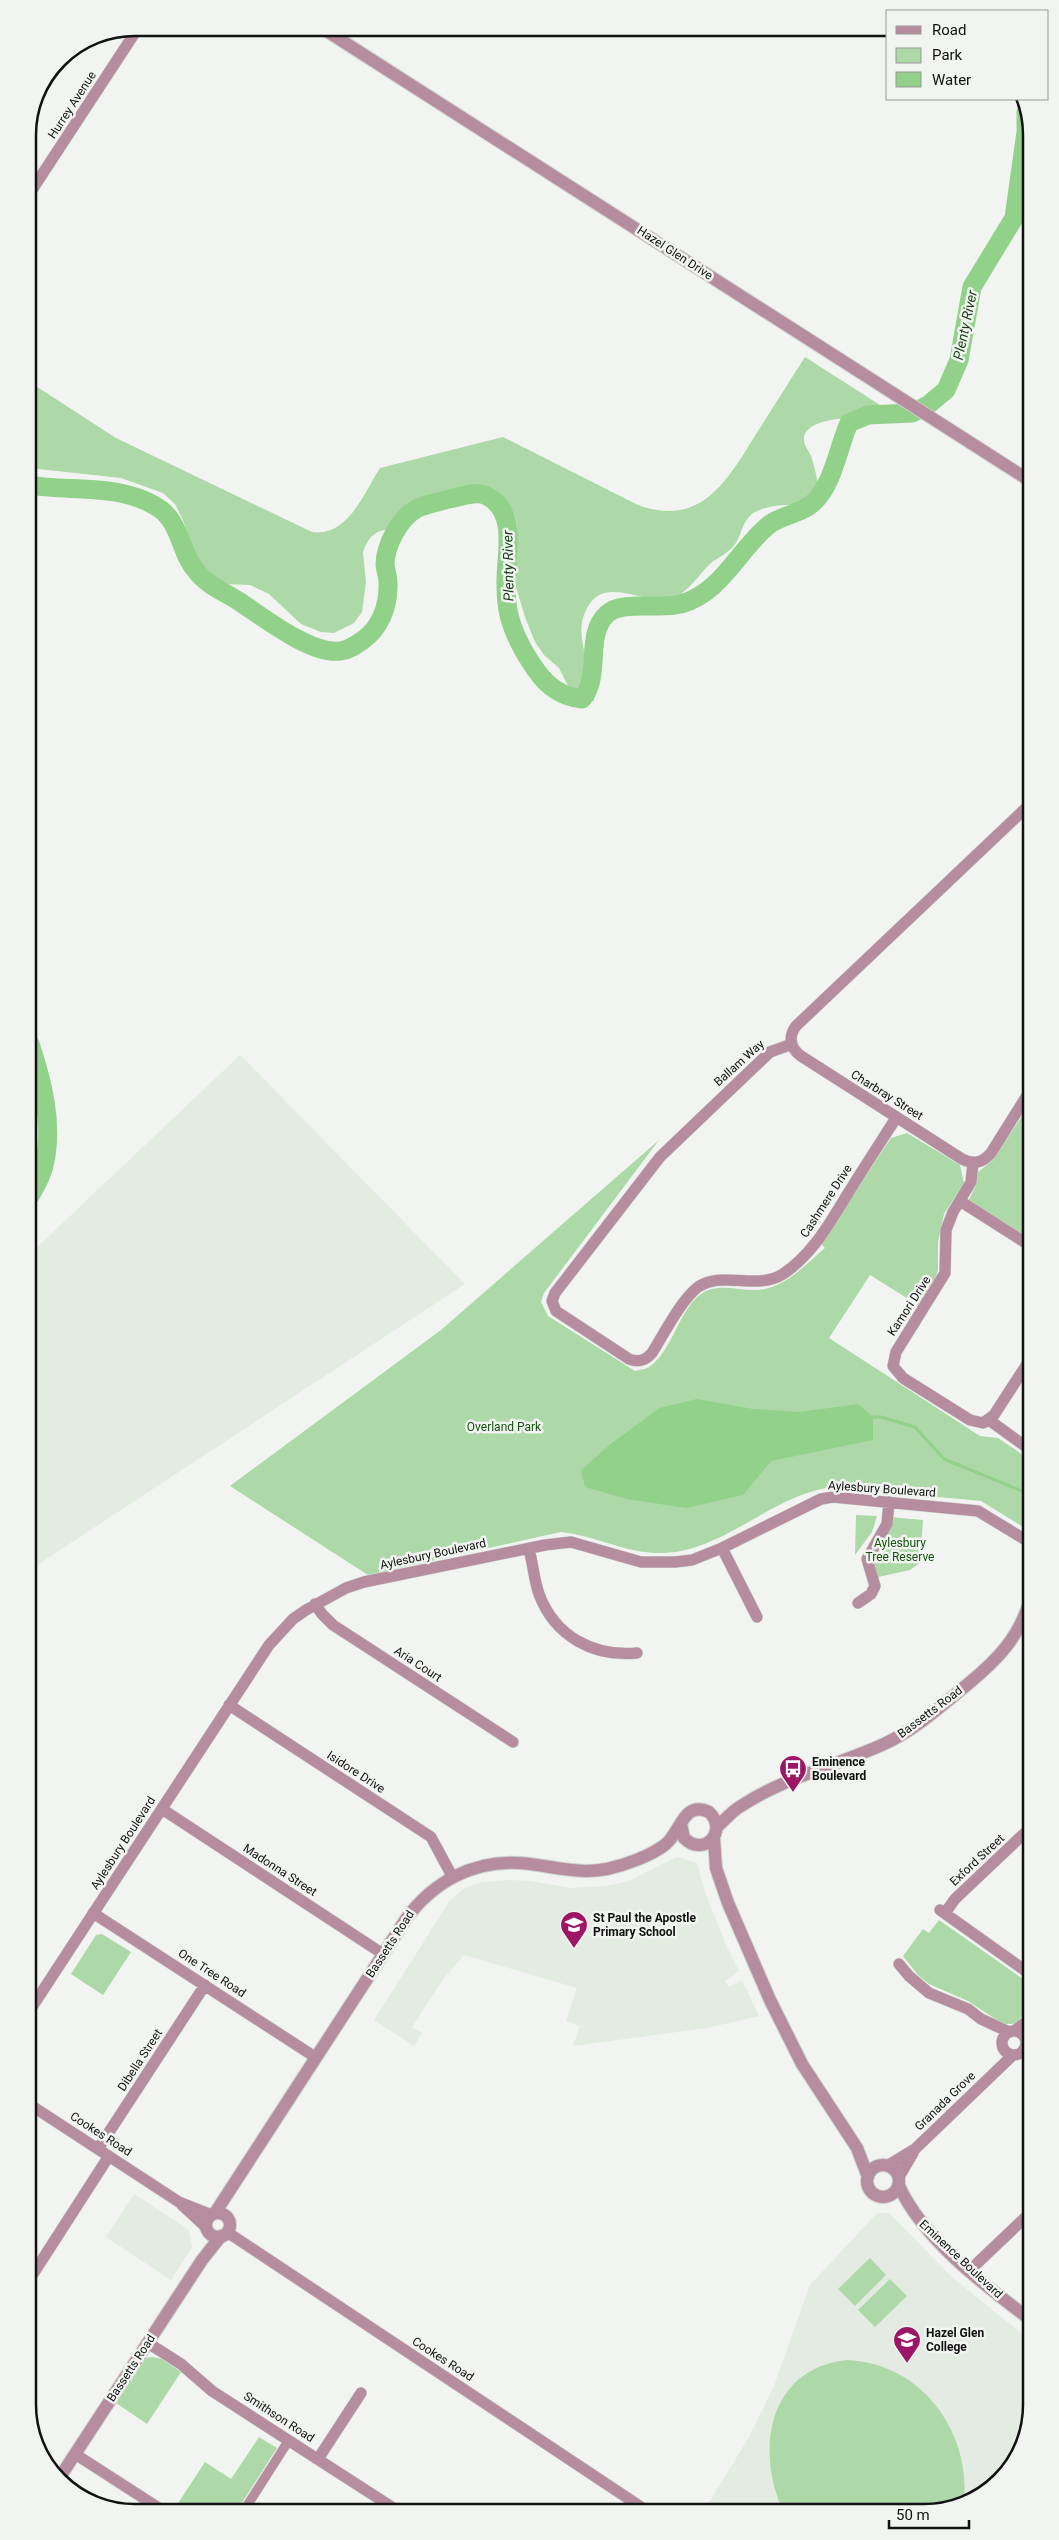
<svg xmlns="http://www.w3.org/2000/svg" width="1059" height="2540" font-family="Roboto,sans-serif">
	<rect width="100%" height="100%" fill="#f1f4f1"/>
	<path fill="#e3ebe2" d="M 240,1055 L 465,1284 L 31,1569 L 30,1254 Z
		M 677,1857 L 697,1863 L 705,1892 L 725,1943 L 739,1971 L 725,1981 L 729,1987 L 742,1980 L 759,2016 L 707,2028 L 573,2046 L 580,2026 L 566,2021 L 577,1988 L 464,1955 L 444,1978 L 412,2027 L 422,2033 L 414,2046 L 374,2020 L 449,1902 L 463,1889 L 482,1882 L 507,1880 L 531,1881 L 571,1888 L 606,1886 L 629,1881 Z
		M 134,2194 L 189,2230 L 192,2247 L 171,2280 L 106,2237 Z
		M 877,2213 L 889,2213 L 953,2278 L 1031,2341 L 1031,2405 L 1009,2470 L 958,2507 L 705,2509 L 749,2437 L 774,2386 L 810,2285 Z"/>
	<path fill="#add8a8" d="M 805,357 L 902,419 L 894,423 C 877,415 808,414 804,437 C 803,446 810,451 812,459 C 815,468 817,479 819,489 L 807,504 C 791,505 769,504 755,512 C 741,520 742,537 733,547 C 727,553 718,558 711,563 C 700,573 692,587 679,595 C 650,612 607,571 587,608 C 570,639 597,672 594,701 L 576,702 L 559,668 L 544,655 L 535,642 L 525,617 L 513,577 L 517,525 L 514,514 L 503,500 L 483,487 L 455,492 L 421,507 L 401,529 C 381,528 370,532 363,552 L 366,582 L 362,612 L 354,623 L 334,633 L 321,632 L 301,624 L 269,594 L 250,585 L 223,584 L 198,568 L 183,520 L 175,504 L 163,493 L 121,478 L 29,468 L 28,381 L 116,438 L 312,532 C 348,537 364,493 380,468 L 503,437 L 638,505 C 703,529 729,477 758,431 C 774,406 789,382 805,357 Z
		M 1028,1107 L 1029,1240 L 968,1201 L 976,1186 L 978,1172 L 993,1160 Z
		M 907,1133 L 960,1165 L 964,1183 L 944,1214 L 938,1242 L 938,1270 L 934,1282 L 918,1305 L 870,1275 L 829,1338 L 980,1436 L 998,1438 L 1029,1459 L 1028,1530 L 981,1501 L 833,1487 C 779,1493 735,1540 681,1551 C 634,1560 605,1537 561,1532 L 368,1575 L 230,1486 L 441,1330 L 659,1140 L 544,1293 L 541,1302 L 548,1316 L 635,1371 C 639,1370 646,1369 649,1367 C 673,1351 679,1307 704,1292 C 721,1282 746,1293 765,1289 C 789,1284 807,1263 825,1248 L 821,1244 L 891,1138 Z
		M 856,1515 L 877,1516 L 872,1532 L 855,1555 Z
		M 890,1517 L 923,1520 L 920,1563 L 910,1570 L 878,1577 L 872,1560 Z
		M 939,1920 L 1030,1984 L 1031,2005 L 1018,2021 L 1013,2024 L 1003,2024 L 968,2001 L 929,1984 L 918,1975 L 903,1956 L 923,1929 L 929,1933 Z
		M 102,1934 L 131,1952 L 103,1995 L 71,1974 L 96,1935 Z
		M 870,2258 L 886,2275 L 855,2306 L 838,2289 Z
		M 890,2279 L 907,2296 L 875,2327 L 858,2310 Z
		M 152,2357 L 162,2359 L 181,2372 L 147,2424 L 116,2403 L 146,2358 Z
		M 847,2360 C 921,2363 971,2431 964,2502 L 958,2507 L 782,2508 C 755,2447 770,2368 847,2360 Z
		M 259,2437 L 277,2448 L 236,2512 L 188,2512 L 177,2505 L 205,2462 L 231,2479 Z"/>
	<path fill="#91d189" d="M 697,1399 L 753,1409 L 800,1412 L 858,1404 L 873,1417 L 873,1440 L 771,1461 L 743,1495 L 686,1508 L 627,1499 L 585,1487 L 581,1470 L 613,1442 L 660,1408 Z"/>
	<g fill="none" stroke-linecap="round" stroke-linejoin="round">
		<path stroke="#91d189" stroke-width="3" d="M 873,1417 L 881,1417 L 915,1427 L 944,1459 L 1029,1494"/>
		<path stroke="#91d189" stroke-width="19" d="M 1026,112 L 1026,128
			M 29,485 C 70,492 119,483 157,507 C 181,521 179,552 197,572 C 208,586 225,592 240,602 C 263,617 311,655 340,651 C 349,650 356,645 363,640 C 380,628 388,607 388,587 C 389,579 386,572 385,565 C 385,546 399,519 416,509 C 425,504 439,502 449,499 C 461,497 476,490 487,496 C 519,513 505,556 506,585 C 506,594 507,606 509,615 C 514,636 524,653 536,670 C 547,686 562,697 582,699 C 602,676 584,635 607,614 C 622,600 661,610 681,604 C 722,593 740,547 770,524 C 783,515 803,513 814,502 C 834,482 838,448 849,423 L 868,415 L 912,413 L 928,405 L 946,390 L 959,360 L 972,287 L 1014,218 L 1026,132
			M 30,1044 C 42,1080 53,1122 45,1161 C 43,1174 36,1185 30,1196"/>
		<defs>
			<path id="pedestrian" d="M 243,2512 L 289,2440"/>
			<path id="minor" d="M 28,196 L 138,28
				M 1028,806 L 796,1026 C 788,1037 790,1048 801,1056 L 962,1159 C 974,1165 982,1163 991,1153 L 1028,1094
				M 792,1044 L 770,1052 L 660,1157 L 555,1293 L 552,1301 L 556,1311 L 629,1359 C 639,1363 646,1360 652,1353 C 664,1334 681,1300 698,1287 C 723,1270 756,1291 783,1274 C 812,1255 829,1224 847,1195 C 863,1169 880,1143 896,1118
				M 973,1163 L 971,1182 L 953,1212 L 946,1230 L 945,1273 L 896,1352 L 893,1366 L 903,1378 L 970,1420 L 983,1423 L 994,1415 L 1029,1361
				M 960,1201 L 1029,1245
				M 989,1420 L 1029,1449
				M 722,1548 L 757,1617
				M 529,1549 C 533,1564 534,1580 539,1594 C 555,1637 594,1657 637,1653
				M 858,1603 L 871,1594 L 875,1586 L 867,1559 L 887,1524 L 889,1502
				M 315,1604 L 322,1614 L 333,1625 L 513,1742
				M 229,1705 L 431,1837 L 452,1876
				M 162,1809 L 383,1954
				M 940,1910 L 1030,1974
				M 93,1913 L 315,2057
				M 945,1913 L 955,1899 L 1030,1828
				M 899,1964 L 909,1976 L 929,1993 L 968,2009 L 981,2019 L 1009,2032
				M 32,2007 L 269,1645 L 293,1619 L 306,1610 L 346,1588 L 364,1582 L 545,1545 L 571,1542 L 641,1562 L 675,1562 L 692,1560 L 722,1548 L 821,1499 L 833,1497 L 978,1511 L 1029,1542
				M 1014,2031 L 1031,2018
				M1002 2043a12 12 0 1 1 24 0a12 12 0 1 1-24 0Z
				M 32,2106 L 179,2202 L 212,2215
				M 98,2149 L 205,1985
				M 887,2166 L 915,2149 L 1013,2055
				M 899,2177 L 913,2153
				M 182,2205 L 206,2227
				M 227,2232 L 644,2509
				M 970,2270 L 1031,2212
				M 33,2274 L 109,2156
				M 148,2343 L 181,2364 L 212,2391 L 398,2511
				M 75,2454 L 165,2512
				M 318,2459 L 361,2393"/>
			<path id="tertiary" d="M 322,28 L 1027,479
				M 718,1826 C 725,1820 732,1811 741,1806 C 783,1778 838,1765 884,1744 C 915,1730 941,1706 968,1684 C 997,1660 1019,1638 1030,1600
				M 714,1839 L 716,1868 L 728,1903 L 770,2000 L 802,2064 L 857,2148 L 868,2177
				M867 2181a16 16 0 1 1 32 0a16 16 0 1 1-32 0Z
				M 899,2186 C 924,2240 984,2285 1031,2320
				M 215,2213 L 406,1919 C 433,1882 473,1860 520,1863 C 549,1865 577,1875 607,1869 C 625,1865 651,1856 666,1844 C 681,1831 684,1800 709,1812 C 729,1831 704,1858 684,1838 L 681,1824
				M206 2225a12 12 0 1 1 24 0a12 12 0 1 1-24 0Z
				M 60,2477 L 202,2260 L 221,2236"/>
		</defs>
		<use href="#pedestrian" stroke="#cdd0cd" stroke-width="10"/>
		<use href="#minor" stroke="#cdd0cd" stroke-width="12"/>
		<use href="#tertiary" stroke="#cdd0cd" stroke-width="14"/>
		<use href="#pedestrian" stroke="#b58d9e" stroke-width="9"/>
		<use href="#minor" stroke="#b58d9e" stroke-width="11"/>
		<use href="#tertiary" stroke="#b58d9e" stroke-width="12"/>
	</g>
	<defs>
		<symbol id="bus-pin" viewBox="-11 -11 22 30"><path d="M0 17L-7.5 6A9.5 9.5 0 1 1 7.5 6Z" fill="#9d1666" stroke="#f1f4f1"/><path d="M-5-6H5V4H4V6H2V4H-2V6H-4V4H-5ZM-3.5-4V0h7V-4ZM-3.5 1.2v1.5H-2V1.2ZM2 1.2v1.5H3.5V1.2Z" fill="#fff"/></symbol>
		<symbol id="school-pin" viewBox="-11 -11 22 30"><path d="M0 17L-7.5 6A9.5 9.5 0 1 1 7.5 6Z" fill="#9d1666" stroke="#f1f4f1"/><path d="M0-5L7-2L0 1L-7-2ZM-4 1L0 2.5L4 1V4Q0 6-4 4Z" fill="#fff"/></symbol>
	</defs>
	<g fill-rule="evenodd">
		<use href="#bus-pin" x="777" y="1753" width="32" height="43"/>
		<use href="#school-pin" x="558" y="1909" width="32" height="43"/>
		<use href="#school-pin" x="891" y="2324" width="32" height="43"/>
	</g>
	<g text-anchor="middle" dominant-baseline="central" stroke-width="5" stroke-linejoin="round" paint-order="stroke">
		<g font-size="12" fill="#101110" stroke="#f1f4f1">
			<text transform="translate(72 105) rotate(-57)">Hurrey Avenue</text>
			<text transform="translate(675 253) rotate(33)">Hazel Glen Drive</text>
			<text transform="translate(739 1063) rotate(-42)">Ballam Way</text>
			<text transform="translate(887 1095) rotate(32)">Charbray Street</text>
			<text transform="translate(826 1201) rotate(-57)">Cashmere Drive</text>
			<text transform="translate(909 1306) rotate(-57)">Kamori Drive</text>
			<text transform="translate(882 1489) rotate(4)">Aylesbury Boulevard</text>
			<text transform="translate(433 1554) rotate(-12)">Aylesbury Boulevard</text>
			<text transform="translate(418 1664) rotate(33)">Aria Court</text>
			<text transform="translate(930 1712) rotate(-37)">Bassetts Road</text>
			<text transform="translate(356 1772) rotate(33)">Isidore Drive</text>
			<text transform="translate(123 1843) rotate(-57)">Aylesbury Boulevard</text>
			<text transform="translate(977 1860) rotate(-43)">Exford Street</text>
			<text transform="translate(280 1870) rotate(33)">Madonna Street</text>
			<text transform="translate(390 1944) rotate(-57)">Bassetts Road</text>
			<text transform="translate(212 1973) rotate(33)">One Tree Road</text>
			<text transform="translate(140 2060) rotate(-57)">Dibella Street</text>
			<text transform="translate(945 2101) rotate(-44)">Granada Grove</text>
			<text transform="translate(101 2134) rotate(33)">Cookes Road</text>
			<text transform="translate(961 2259) rotate(43)">Eminence Boulevard</text>
			<text transform="translate(443 2359) rotate(33)">Cookes Road</text>
			<text transform="translate(131 2368) rotate(-57)">Bassetts Road</text>
			<text transform="translate(279 2417) rotate(33)">Smithson Road</text>
		</g>
		<g font-size="12" fill="#12520c" stroke="#f1f4f1">
			<text x="504" y="1427">Overland Park</text>
			<text x="900" y="1543">Aylesbury<tspan x="900" dy="14">Tree Reserve</tspan></text>
		</g>
		<g font-size="12" font-weight="bold" fill="#101110" stroke="#f1f4f1" text-anchor="start">
			<text x="812" y="1762">Eminence<tspan x="812" dy="14">Boulevard</tspan></text>
			<text x="593" y="1918">St Paul the Apostle<tspan x="593" dy="14">Primary School</tspan></text>
			<text x="926" y="2333">Hazel Glen<tspan x="926" dy="14">College</tspan></text>
		</g>
		<g font-size="14" font-style="italic" fill="#143f10" stroke="#f1f4f1">
			<text transform="translate(965 325) rotate(-78)">Plenty River</text>
			<text transform="translate(508 566) rotate(-91)">Plenty River</text>
		</g>
	</g>
	<path d="M0 0H1059V2540H0ZM135 36H924A99 99 0 0 1 1023 135V2405A99 99 0 0 1 924 2504H135A99 99 0 0 1 36 2405V135A99 99 0 0 1 135 36Z" fill="#f1f4f1" fill-rule="evenodd"/>
	<path fill="none" stroke="#101110" stroke-width="2.5" d="M135 36H924A99 99 0 0 1 1023 135V2405A99 99 0 0 1 924 2504H135A99 99 0 0 1 36 2405V135A99 99 0 0 1 135 36Z"/>
	<rect x="886" y="10" width="162" height="90" fill="#f1f4f1" stroke="#979997"/>
	<rect x="896" y="26" width="25" height="8" fill="#b58d9e" stroke="#979997"/>
	<text x="932" y="35" font-size="15" fill="#101110">Road</text>
	<rect x="896" y="48" width="25" height="15" fill="#add8a8" stroke="#979997"/>
	<text x="932" y="60" font-size="15" fill="#101110">Park</text>
	<rect x="896" y="72" width="25" height="15" fill="#91d189" stroke="#979997"/>
	<text x="932" y="85" font-size="15" fill="#101110">Water</text>
	<path d="M889 2520v8h80v-8" fill="none" stroke="#101110" stroke-width="2.5"/>
	<text x="896" y="2520" font-size="15" fill="#101110" stroke="#f1f4f1" stroke-width="4" paint-order="stroke">50 m</text>
</svg>
